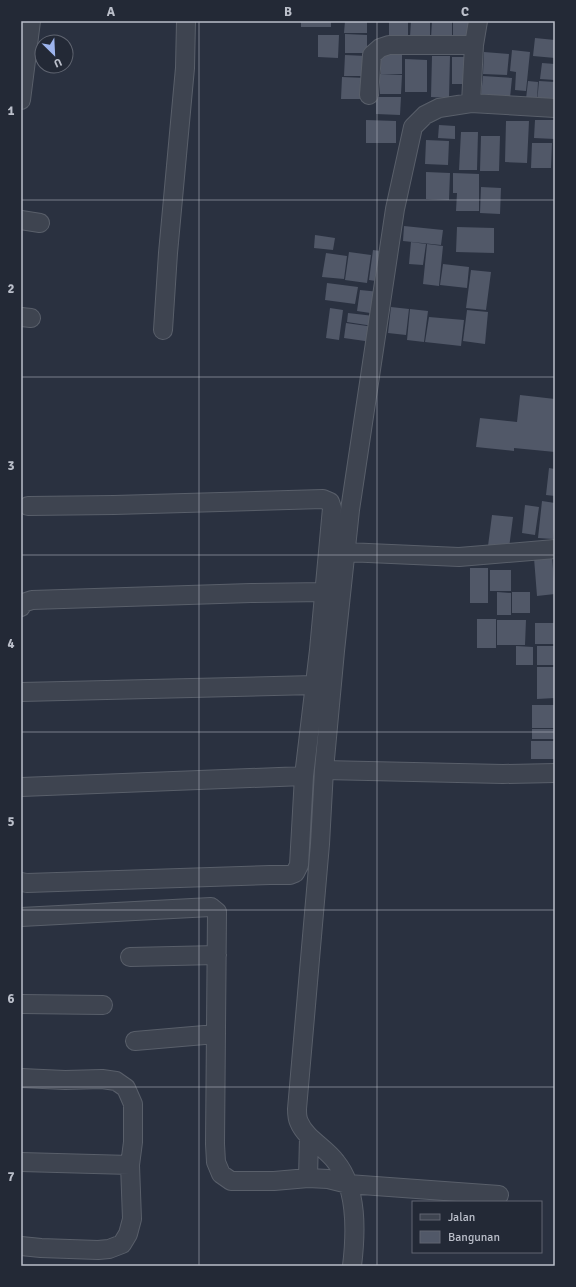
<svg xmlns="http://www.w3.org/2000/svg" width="576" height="1287" font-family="Signika,sans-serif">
	<rect width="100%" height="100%" fill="#2a3140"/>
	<path fill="#515868" d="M 301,21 L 331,21 L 331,27 L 301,27 Z
		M 345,21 L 367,21 L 367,33 L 344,33 Z
		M 389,21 L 408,21 L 408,39 L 389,39 Z
		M 411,21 L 430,21 L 430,37 L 410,37 Z
		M 432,21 L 452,21 L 452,38 L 431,38 Z
		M 453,21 L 468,21 L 468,39 L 453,38 Z
		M 345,34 L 367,35 L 367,53 L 345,53 Z
		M 318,35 L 339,35 L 338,58 L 318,57 Z
		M 535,38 L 555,40 L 555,58 L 533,56 Z
		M 512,50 L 530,52 L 526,91 L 515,90 L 516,72 L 510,71 Z
		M 484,52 L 509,54 L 507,75 L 483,74 Z
		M 381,54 L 402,54 L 402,74 L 381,74 Z
		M 345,55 L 366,56 L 365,76 L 344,76 Z
		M 432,56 L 450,56 L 449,98 L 431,97 Z
		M 452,57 L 469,57 L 469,84 L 452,84 Z
		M 405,59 L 427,60 L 427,92 L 405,92 Z
		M 542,63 L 555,64 L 555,80 L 540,79 Z
		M 380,74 L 402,75 L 401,94 L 380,94 Z
		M 483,76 L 512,78 L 510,98 L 481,96 Z
		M 342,77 L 366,78 L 366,99 L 341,99 Z
		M 528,81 L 538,82 L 537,100 L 526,99 Z
		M 539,81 L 555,82 L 555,104 L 537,103 Z
		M 376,97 L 401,97 L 400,115 L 376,114 Z
		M 366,120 L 396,121 L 396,143 L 366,143 Z
		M 535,120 L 555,120 L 555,139 L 534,138 Z
		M 506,121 L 529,121 L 527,163 L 505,162 Z
		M 439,125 L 455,126 L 455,139 L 438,138 Z
		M 461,132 L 478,132 L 477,170 L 459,170 Z
		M 481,136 L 500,136 L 499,171 L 480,171 Z
		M 426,140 L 449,141 L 448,165 L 425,164 Z
		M 532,143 L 552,143 L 551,168 L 531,168 Z
		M 426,172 L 450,173 L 449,200 L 426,199 Z
		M 453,173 L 479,174 L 479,211 L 456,211 L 457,193 L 453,193 Z
		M 481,187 L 501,188 L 500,214 L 480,213 Z
		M 404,226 L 443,230 L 441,245 L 403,241 Z
		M 457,227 L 494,228 L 494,253 L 456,252 Z
		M 315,235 L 335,238 L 333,250 L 314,248 Z
		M 411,242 L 426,244 L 423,265 L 409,264 Z
		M 427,244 L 443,246 L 439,286 L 423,284 Z
		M 373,250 L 387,252 L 383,282 L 369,280 Z
		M 349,252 L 371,255 L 367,283 L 345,280 Z
		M 326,253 L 347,256 L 344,279 L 322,277 Z
		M 443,264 L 469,267 L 467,288 L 440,285 Z
		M 471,270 L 491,272 L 486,310 L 466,308 Z
		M 327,283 L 358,287 L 355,304 L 325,300 Z
		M 360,290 L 380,292 L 377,314 L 357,311 Z
		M 391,307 L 409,309 L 406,335 L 388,333 Z
		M 330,308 L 343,310 L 339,340 L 326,338 Z
		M 410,309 L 428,311 L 424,342 L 407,340 Z
		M 467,310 L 488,312 L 485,344 L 463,341 Z
		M 348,313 L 374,316 L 373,326 L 347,322 Z
		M 429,317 L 464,320 L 461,346 L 425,342 Z
		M 346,323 L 374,327 L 372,342 L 344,338 Z
		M 520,395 L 555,399 L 555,452 L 514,448 L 514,451 L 476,447 L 480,418 L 517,422 Z
		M 549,468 L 555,469 L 555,496 L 546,495 Z
		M 542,501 L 555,503 L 555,520 L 553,539 L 538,538 Z
		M 525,505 L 539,507 L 535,535 L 522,533 Z
		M 492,515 L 513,517 L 509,548 L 488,546 Z
		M 552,556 L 555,594 L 537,596 L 534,558 Z
		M 470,568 L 488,568 L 488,603 L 470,603 Z
		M 490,570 L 511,570 L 511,591 L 490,591 Z
		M 497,592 L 511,593 L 511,615 L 497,615 Z
		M 512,592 L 530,592 L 530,613 L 512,613 Z
		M 477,619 L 496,619 L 496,648 L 477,648 Z
		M 497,620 L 526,620 L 525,645 L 497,645 Z
		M 535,623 L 555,623 L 555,644 L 535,644 Z
		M 516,646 L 533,647 L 533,665 L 516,665 Z
		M 537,646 L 555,646 L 555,665 L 537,665 Z
		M 537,667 L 555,667 L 555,698 L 537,699 Z
		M 532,705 L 555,705 L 555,728 L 532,728 Z
		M 532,729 L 555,729 L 555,739 L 532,739 Z
		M 531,741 L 555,741 L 555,759 L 531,759 Z"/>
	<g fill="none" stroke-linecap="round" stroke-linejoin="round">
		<defs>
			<path id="minor" d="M 369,95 L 372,55 L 380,48 L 389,45 L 474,45
				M 21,100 L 31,21
				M 471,103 L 474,45 L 478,21
				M 21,220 L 40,223
				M 21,317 L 31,318
				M 163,330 L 168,253 L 185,68 L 186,21
				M 346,552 L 459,557 L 555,549
				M 21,607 L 23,603 L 32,600 L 251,593 L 324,592
				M 21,692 L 314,685
				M 324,770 L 503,774 L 555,773
				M 21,787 L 304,776
				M 21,882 L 27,883 L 270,875 L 290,875 L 295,873 L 299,865 L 304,776 L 319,650 L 332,508 L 330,502 L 323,499 L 114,505 L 28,506
				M 21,917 L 211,907 L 217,912 L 215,1144 L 216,1162 L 221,1174 L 231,1181 L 274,1181 L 308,1178 L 328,1179 L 348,1184 L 499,1195
				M 130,957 L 217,955
				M 21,1004 L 103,1005
				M 135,1041 L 216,1034
				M 21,1078 L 65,1080 L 102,1079 L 116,1081 L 126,1088 L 133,1104 L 133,1142 L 130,1165 L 132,1219 L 128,1234 L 122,1244 L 109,1249 L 98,1250 L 41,1248 L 21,1246
				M 21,1162 L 130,1165
				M 308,1178 L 309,1137
				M 352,1266 C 356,1233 358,1189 336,1162 C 325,1147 306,1139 299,1122 C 297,1118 297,1113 297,1109 L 320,844 L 324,770 L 335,651 L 350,510 L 395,209 L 413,127 L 425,115 L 439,108 L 471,103 L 555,108"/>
		</defs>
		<use href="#minor" stroke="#595f6a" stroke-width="20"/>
		<use href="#minor" stroke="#3e4450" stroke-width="18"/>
	</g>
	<path fill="none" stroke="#bbbfca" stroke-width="1" stroke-opacity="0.55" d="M 199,21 L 199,1266M 377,21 L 377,1266M 21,200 L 555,200M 21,377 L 555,377M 21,555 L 555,555M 21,732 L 555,732M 21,910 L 555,910M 21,1087 L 555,1087"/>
	<rect width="576" height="1287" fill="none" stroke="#232936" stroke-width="44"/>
	<rect x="412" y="1201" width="130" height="52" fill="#232936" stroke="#606571"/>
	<rect x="420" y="1214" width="20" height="6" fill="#3e4450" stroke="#606571"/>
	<text x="448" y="1221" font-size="12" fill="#bbbfca">Jalan</text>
	<rect x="420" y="1231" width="20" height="12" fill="#515868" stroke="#606571"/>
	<text x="448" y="1241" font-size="12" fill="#bbbfca">Bangunan</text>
	<g transform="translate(54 54) rotate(156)"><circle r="19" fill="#232936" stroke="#606571"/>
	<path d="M0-3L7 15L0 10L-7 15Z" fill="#9db4ed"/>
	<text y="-6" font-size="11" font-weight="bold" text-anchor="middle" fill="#bbbfca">U</text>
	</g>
	<rect x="22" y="22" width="532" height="1243" fill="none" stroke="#bbbfca" stroke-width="1.5"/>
	<g font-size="13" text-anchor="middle" font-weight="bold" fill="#bbbfca">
		<text x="111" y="16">A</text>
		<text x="288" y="16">B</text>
		<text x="465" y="16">C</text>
		<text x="11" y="115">1</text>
		<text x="11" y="293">2</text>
		<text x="11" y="470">3</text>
		<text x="11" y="648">4</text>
		<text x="11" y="826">5</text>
		<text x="11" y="1003">6</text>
		<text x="11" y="1181">7</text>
	</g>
</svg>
